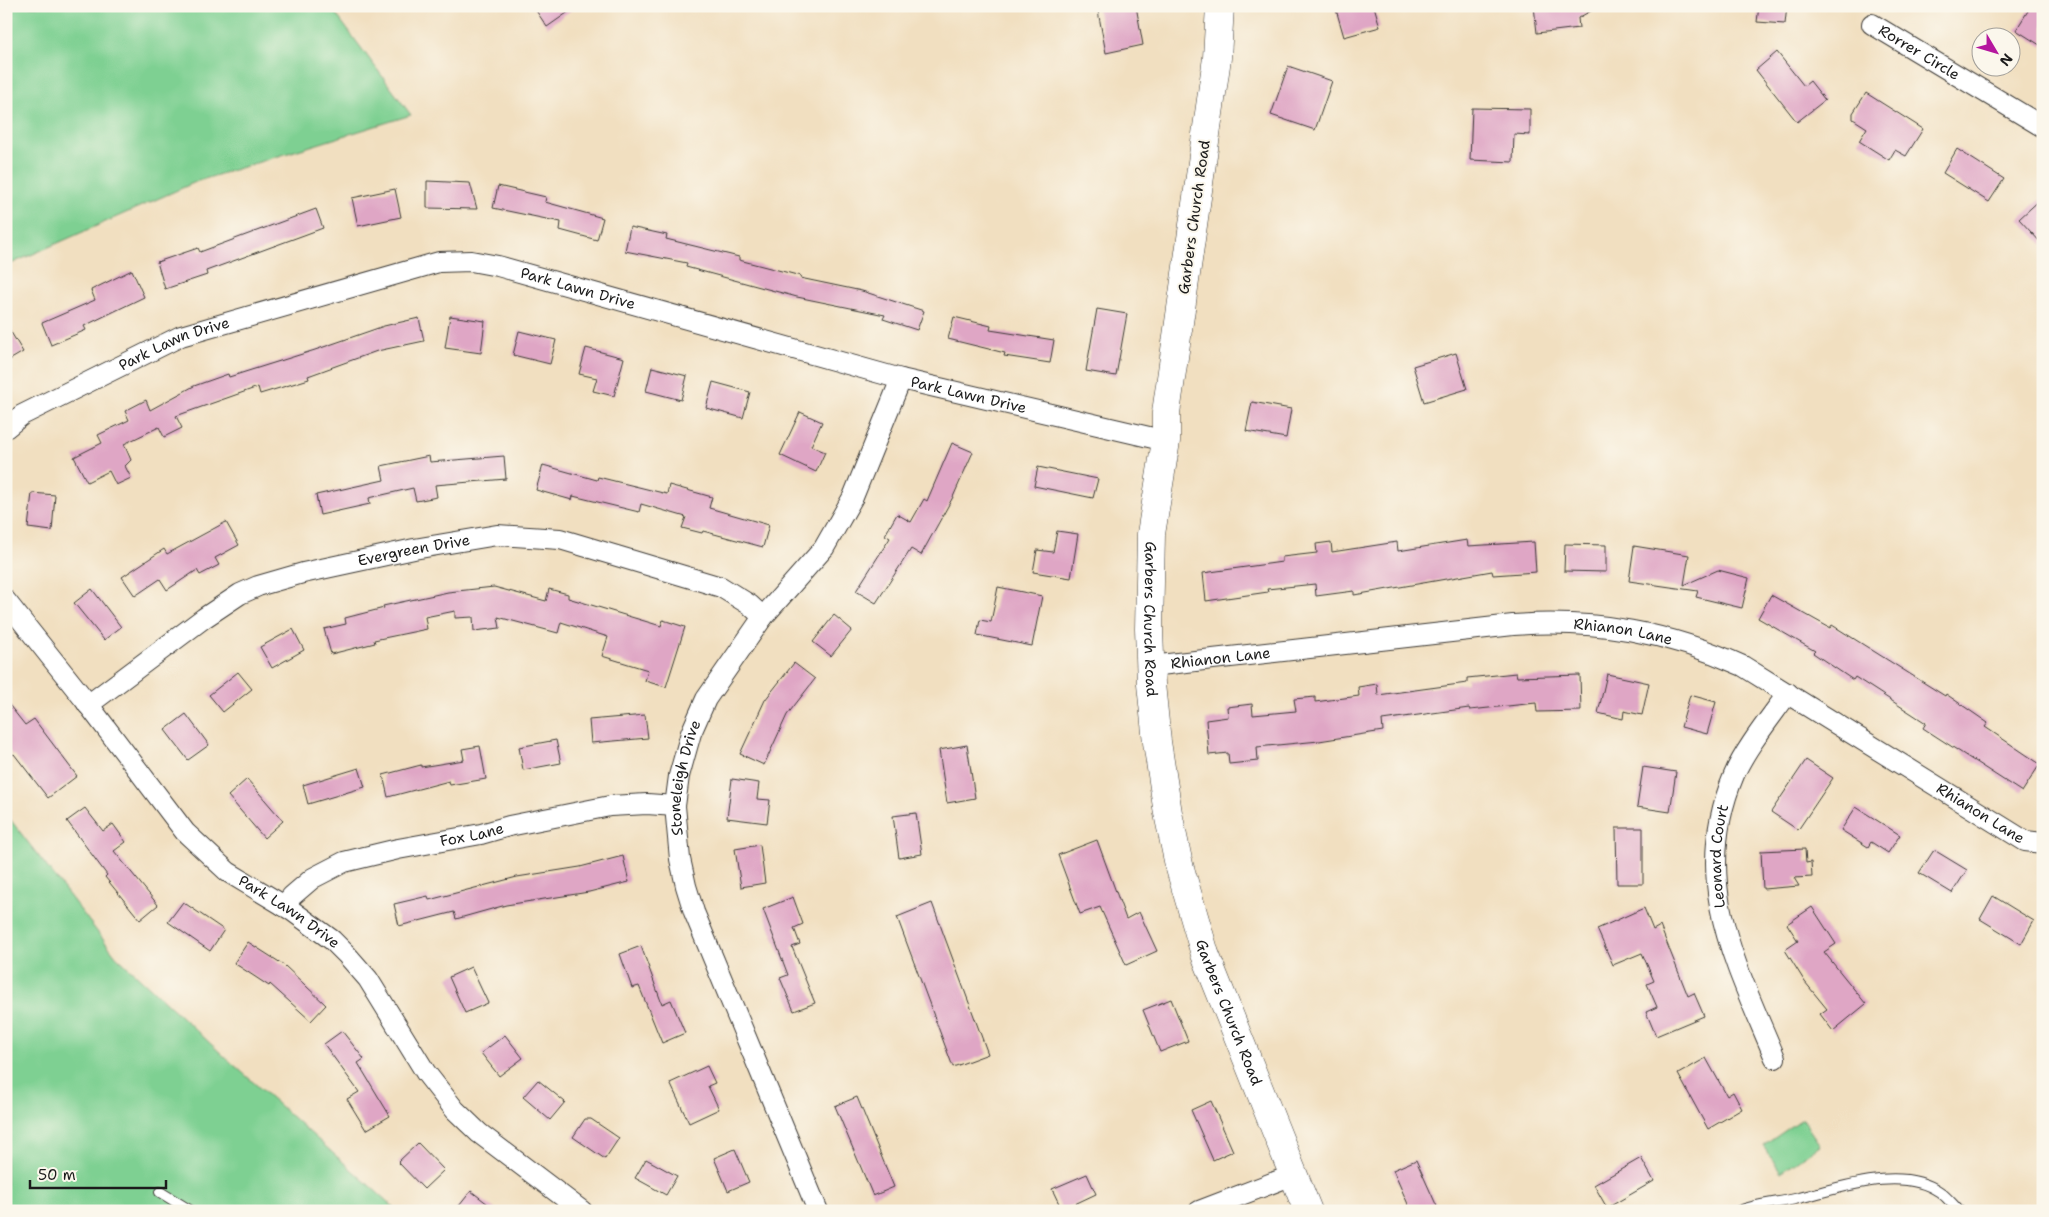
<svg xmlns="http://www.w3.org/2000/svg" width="2049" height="1217" font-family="'Shantell Sans',sans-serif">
	<rect width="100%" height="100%" fill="#fbf7ec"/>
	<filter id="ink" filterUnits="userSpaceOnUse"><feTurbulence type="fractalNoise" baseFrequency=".02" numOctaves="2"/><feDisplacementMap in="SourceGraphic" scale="10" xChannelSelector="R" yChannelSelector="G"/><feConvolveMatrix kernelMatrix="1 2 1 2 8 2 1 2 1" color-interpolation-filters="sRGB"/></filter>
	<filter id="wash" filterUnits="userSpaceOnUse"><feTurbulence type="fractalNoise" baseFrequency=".0096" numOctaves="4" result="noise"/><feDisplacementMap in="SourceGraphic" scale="20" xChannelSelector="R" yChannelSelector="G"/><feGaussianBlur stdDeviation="1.12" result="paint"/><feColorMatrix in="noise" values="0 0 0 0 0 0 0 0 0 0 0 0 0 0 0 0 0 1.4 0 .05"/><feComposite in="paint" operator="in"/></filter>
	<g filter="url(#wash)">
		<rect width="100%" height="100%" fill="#f1dfc0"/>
		<path fill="#7ed092" stroke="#4d7657" d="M 6,6 L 330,6 L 411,115 L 198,181 L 6,266 Z
			M 6,814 L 116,956 L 225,1057 L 398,1211 L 6,1211 Z
			M 1802,1119 L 1820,1145 L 1781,1172 L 1763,1146 Z"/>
		<g id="blocks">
			<path fill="#dfa6c5" d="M 533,6 L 577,6 L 547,27 Z
				M 1097,6 L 1136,6 L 1143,45 L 1106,53 Z
				M 1335,6 L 1374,6 L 1380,27 L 1344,37 Z
				M 1534,6 L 1600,6 L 1578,18 L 1579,28 L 1537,33 Z
				M 1759,6 L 1787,6 L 1785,24 L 1757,22 Z
				M 2031,6 L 2035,6 L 2043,11 L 2043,47 L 2016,30 Z
				M 1777,52 L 1804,86 L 1810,81 L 1825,100 L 1797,122 L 1756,70 Z
				M 1288,66 L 1332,81 L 1315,130 L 1271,115 Z
				M 1866,93 L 1923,129 L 1906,156 L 1895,150 L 1889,160 L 1859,141 L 1867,128 L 1853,119 L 1853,113 Z
				M 1472,108 L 1530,109 L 1530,135 L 1514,134 L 1513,162 L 1470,160 Z
				M 1957,149 L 2004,179 L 1989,202 L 1943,173 Z
				M 427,181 L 470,183 L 477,209 L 427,208 Z
				M 498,186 L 546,197 L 545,202 L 603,218 L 597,240 L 560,230 L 561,222 L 493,208 Z
				M 395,189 L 401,217 L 358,226 L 352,198 Z
				M 2043,197 L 2043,245 L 2019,219 Z
				M 316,209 L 323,228 L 206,271 L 207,275 L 165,289 L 157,262 L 198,248 L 200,252 Z
				M 630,227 L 667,235 L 666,239 L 739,257 L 739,260 L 801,276 L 800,278 L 862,291 L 924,311 L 917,330 L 883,319 L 885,315 L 797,297 L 686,267 L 687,263 L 625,251 Z
				M 132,270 L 144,297 L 84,326 L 86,330 L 51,345 L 42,323 L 95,300 L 91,290 Z
				M 1097,309 L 1127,314 L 1116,376 L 1086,371 Z
				M 450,316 L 485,321 L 481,353 L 445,348 Z
				M 954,317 L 991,326 L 990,330 L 1054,340 L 1050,363 L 1004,356 L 1005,353 L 948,339 Z
				M 419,318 L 424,341 L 377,351 L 308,376 L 309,379 L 260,394 L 258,387 L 176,416 L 182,428 L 164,437 L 159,427 L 124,444 L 131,460 L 125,466 L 131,478 L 116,485 L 109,471 L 87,482 L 74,457 L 102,443 L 98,435 L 129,420 L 125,411 L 146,400 L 150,410 L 194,386 L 228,374 L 229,377 L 315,350 L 384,326 Z
				M 6,324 L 23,352 L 6,362 Z
				M 519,331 L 556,340 L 550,364 L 513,355 Z
				M 586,348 L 624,358 L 614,396 L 593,391 L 597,378 L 579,374 Z
				M 1456,353 L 1467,389 L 1424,402 L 1413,366 Z
				M 652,367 L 687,376 L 681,400 L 646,391 Z
				M 713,382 L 750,392 L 743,418 L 706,408 Z
				M 1252,402 L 1291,409 L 1286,438 L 1246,431 Z
				M 800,412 L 822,422 L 811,446 L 825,452 L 816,472 L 780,455 Z
				M 952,443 L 973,452 L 953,497 L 921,555 L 911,549 L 876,603 L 856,591 L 890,538 L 885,535 L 897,514 L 911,522 L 924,499 L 927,501 Z
				M 429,456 L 430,462 L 504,456 L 506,479 L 435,485 L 437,497 L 416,501 L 413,488 L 369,498 L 370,504 L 320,515 L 316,495 L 384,480 L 381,466 Z
				M 543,465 L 597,480 L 598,477 L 667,494 L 669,485 L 712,497 L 709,508 L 769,525 L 763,547 L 703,531 L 702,533 L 682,528 L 686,517 L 641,504 L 639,512 L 573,496 L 572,500 L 536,490 Z
				M 1038,467 L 1098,479 L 1093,498 L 1034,486 Z
				M 32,493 L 55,495 L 52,531 L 28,528 Z
				M 226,522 L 239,545 L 215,558 L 219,565 L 200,575 L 197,570 L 167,590 L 160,579 L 135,596 L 122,577 L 164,549 L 167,554 Z
				M 1057,531 L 1078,534 L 1071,578 L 1033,572 L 1037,550 L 1053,552 Z
				M 1467,540 L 1468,546 L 1534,542 L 1536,572 L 1493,575 L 1492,571 L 1354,595 L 1354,591 L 1316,596 L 1315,584 L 1267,589 L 1268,592 L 1206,601 L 1203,573 L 1282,562 L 1282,557 L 1317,553 L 1316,544 L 1331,542 L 1332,552 L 1397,542 L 1398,551 Z
				M 1565,544 L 1606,545 L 1606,572 L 1564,571 Z
				M 1634,546 L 1689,555 L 1684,585 L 1718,570 L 1749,578 L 1742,608 L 1696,597 L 1698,591 L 1629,581 Z
				M 494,587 L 546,601 L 549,589 L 568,594 L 568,598 L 661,626 L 663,620 L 685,627 L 666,687 L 645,681 L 648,670 L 602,656 L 608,637 L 561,622 L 558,633 L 498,617 L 500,628 L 474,631 L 473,617 L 455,618 L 455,611 L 425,617 L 427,629 L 374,640 L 375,643 L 331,654 L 324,629 L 346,624 L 345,618 L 384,608 L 383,606 L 448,592 Z
				M 998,587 L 1042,596 L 1032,646 L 977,635 L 980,620 L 991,622 Z
				M 92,589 L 121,627 L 104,640 L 74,603 Z
				M 1771,595 L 1830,628 L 1832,625 L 1945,696 L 1946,694 L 1988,723 L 1985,727 L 2040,764 L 2022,792 L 1923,728 L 1926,723 L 1855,677 L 1853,680 L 1813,653 L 1815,651 L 1758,618 Z
				M 834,615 L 852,630 L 831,656 L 813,642 Z
				M 293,629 L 304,650 L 272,668 L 260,647 Z
				M 794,663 L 815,679 L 787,715 L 764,765 L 740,754 L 765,700 Z
				M 238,672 L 252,689 L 223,712 L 209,695 Z
				M 1516,673 L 1517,677 L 1580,675 L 1581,711 L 1537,712 L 1536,703 L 1470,710 L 1469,708 L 1382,720 L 1383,731 L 1319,741 L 1257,747 L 1258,761 L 1229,764 L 1228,753 L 1209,755 L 1206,720 L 1228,717 L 1227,707 L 1252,704 L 1253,715 L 1296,711 L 1294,699 L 1315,697 L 1315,702 L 1359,696 L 1358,687 L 1377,684 L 1378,695 L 1467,683 L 1467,678 Z
				M 1607,674 L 1649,683 L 1642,715 L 1624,711 L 1623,719 L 1598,713 Z
				M 1690,695 L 1716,702 L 1707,734 L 1681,727 Z
				M 6,701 L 25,725 L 34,719 L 77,776 L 48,798 L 14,754 L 12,755 L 6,747 Z
				M 186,714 L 209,745 L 188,760 L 165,730 Z
				M 645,715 L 648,738 L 591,743 L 589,720 Z
				M 556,740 L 561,763 L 523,770 L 519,747 Z
				M 967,745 L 975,798 L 947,803 L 939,750 Z
				M 480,746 L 486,779 L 450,785 L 449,781 L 388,797 L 383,775 L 421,765 L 421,767 L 464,760 L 462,749 Z
				M 1806,760 L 1833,778 L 1798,830 L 1771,812 Z
				M 1643,767 L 1676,772 L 1670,812 L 1637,807 Z
				M 359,768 L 365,787 L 308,804 L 303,785 Z
				M 247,779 L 283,821 L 264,838 L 228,796 Z
				M 732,779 L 759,783 L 757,799 L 770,800 L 767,823 L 727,818 Z
				M 1856,807 L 1900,835 L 1888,853 L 1871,842 L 1868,847 L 1841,830 Z
				M 85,808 L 103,831 L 113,824 L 126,842 L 114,851 L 158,905 L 140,920 L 105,877 L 107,875 L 67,821 Z
				M 916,813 L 922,854 L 899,858 L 893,816 Z
				M 1616,828 L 1643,828 L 1643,884 L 1617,884 Z
				M 1097,840 L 1126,919 L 1139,912 L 1157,951 L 1126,965 L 1100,907 L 1080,914 L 1058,855 Z
				M 760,845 L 765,883 L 741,887 L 735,849 Z
				M 1805,849 L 1806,863 L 1811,862 L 1812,877 L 1794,878 L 1799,886 L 1763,889 L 1761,851 Z
				M 1934,850 L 1967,870 L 1952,893 L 1919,873 Z
				M 623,856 L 629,882 L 589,892 L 506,905 L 456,919 L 454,912 L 399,926 L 394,904 L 428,896 L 429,900 L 517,877 L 580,867 Z
				M 1993,896 L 2034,921 L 2021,944 L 1980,919 Z
				M 793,897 L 803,924 L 794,928 L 800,944 L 792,947 L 815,1003 L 794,1011 L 780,978 L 788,975 L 763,909 Z
				M 183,902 L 224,930 L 210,951 L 168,922 Z
				M 932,903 L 988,1054 L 953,1067 L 897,917 Z
				M 1812,907 L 1836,944 L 1824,952 L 1866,1004 L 1833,1031 L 1820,1014 L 1827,1009 L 1805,982 L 1785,950 L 1798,941 L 1787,924 Z
				M 1644,908 L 1653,930 L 1660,926 L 1688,996 L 1694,993 L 1704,1016 L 1656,1036 L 1646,1012 L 1657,1007 L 1647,984 L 1654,981 L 1642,953 L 1613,965 L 1597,929 Z
				M 248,942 L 284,965 L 326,1005 L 311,1021 L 270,984 L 269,986 L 234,963 Z
				M 641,946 L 662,1004 L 671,1000 L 685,1033 L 662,1043 L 639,986 L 632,988 L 620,954 Z
				M 471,967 L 488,1003 L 465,1013 L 449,977 Z
				M 1171,999 L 1188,1041 L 1160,1052 L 1143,1010 Z
				M 342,1031 L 364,1059 L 358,1063 L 390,1116 L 366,1130 L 347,1099 L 359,1092 L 324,1044 Z
				M 505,1035 L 523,1058 L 499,1076 L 481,1053 Z
				M 1706,1058 L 1727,1096 L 1733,1092 L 1742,1109 L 1708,1129 L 1678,1074 Z
				M 707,1066 L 715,1083 L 708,1086 L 719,1109 L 689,1123 L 670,1083 Z
				M 538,1080 L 565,1102 L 550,1120 L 523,1097 Z
				M 857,1097 L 894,1187 L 873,1196 L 835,1106 Z
				M 1211,1101 L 1233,1151 L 1213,1160 L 1191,1110 Z
				M 585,1119 L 591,1119 L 619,1138 L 605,1159 L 573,1137 Z
				M 418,1143 L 444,1170 L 424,1189 L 398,1162 Z
				M 735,1149 L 749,1182 L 728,1191 L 714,1158 Z
				M 1641,1158 L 1654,1181 L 1607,1208 L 1594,1185 Z
				M 646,1159 L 677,1176 L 666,1195 L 635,1178 Z
				M 1416,1160 L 1439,1211 L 1411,1211 L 1393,1170 Z
				M 1087,1174 L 1096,1194 L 1062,1210 L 1052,1189 Z
				M 471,1191 L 497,1211 L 455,1211 Z"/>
		</g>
	</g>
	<g filter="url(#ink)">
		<use href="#blocks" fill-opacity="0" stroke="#3c3935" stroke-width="1"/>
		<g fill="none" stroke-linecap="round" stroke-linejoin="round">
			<defs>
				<path id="lane" d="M 160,1192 L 191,1211
					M 1739,1211 C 1757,1204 1777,1203 1795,1199 C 1837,1189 1901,1164 1940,1192 C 1947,1197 1953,1205 1959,1211"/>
				<g id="street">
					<path id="s1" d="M 1872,24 L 2043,127"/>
					<path id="s2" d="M 6,428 L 22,415 L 181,336 L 439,262 L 471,261 L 498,266 L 901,379 L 1166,441"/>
					<path id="s3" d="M 6,601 L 84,699 L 185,832 L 228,872 L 291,910 L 332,940 L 347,955 L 368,979 L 426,1073 L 455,1110 L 479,1133 L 582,1211"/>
					<path id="s4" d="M 1151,666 L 1513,625 C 1595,619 1668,632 1743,666 L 2025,841 L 2043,843"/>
					<path id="s5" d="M 88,705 L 204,618 L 240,594 L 258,586 L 303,573 L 414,549 L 497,535 L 560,539 L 721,587 L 750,605 L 763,617"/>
					<path id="s6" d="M 284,906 L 292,896 L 313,878 L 344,862 L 398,849 L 481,834 L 509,826 L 610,806 L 647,804 L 675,806"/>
					<path id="s7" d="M 1775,1058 C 1735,962 1690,880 1734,775 C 1745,749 1771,717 1788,693"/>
					<path id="s8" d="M 818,1211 L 694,912 L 686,886 L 680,859 L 675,806 L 679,776 L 691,733 L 706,699 L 763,617 L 824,548 L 853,497 L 901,379"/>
					<path d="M 1199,1211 L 1293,1175"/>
				</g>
				<g id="secondary">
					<path id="s9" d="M 1220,6 L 1217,58 L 1166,413 L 1166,441 L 1151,534 L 1149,629 L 1151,684 L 1157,742 L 1168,813 L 1179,865 L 1205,954 L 1308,1211"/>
				</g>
			</defs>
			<use href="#lane" stroke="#3c3935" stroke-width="12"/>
			<use href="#street" stroke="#3c3935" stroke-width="22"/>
			<use href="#secondary" stroke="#3c3935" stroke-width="29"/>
			<use href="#lane" stroke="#fff" stroke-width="10"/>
			<use href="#street" stroke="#fff" stroke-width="20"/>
			<use href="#secondary" stroke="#fff" stroke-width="28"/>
		</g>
	</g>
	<g text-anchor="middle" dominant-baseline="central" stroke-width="4" stroke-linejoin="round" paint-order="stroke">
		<g font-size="15" fill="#1c1c1c" stroke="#fbf7ec">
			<text stroke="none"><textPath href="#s1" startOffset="55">Rorrer Circle</textPath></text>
			<text transform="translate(1194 217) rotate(-82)">Garbers Church Road</text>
			<text stroke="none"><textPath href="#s2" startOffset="609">Park Lawn Drive</textPath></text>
			<text stroke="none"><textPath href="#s2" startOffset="189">Park Lawn Drive</textPath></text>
			<text stroke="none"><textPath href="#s2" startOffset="1014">Park Lawn Drive</textPath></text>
			<text stroke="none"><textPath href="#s5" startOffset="368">Evergreen Drive</textPath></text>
			<text stroke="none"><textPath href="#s9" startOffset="618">Garbers Church Road</textPath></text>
			<text stroke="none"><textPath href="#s4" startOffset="475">Rhianon Lane</textPath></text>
			<text stroke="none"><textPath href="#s4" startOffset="70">Rhianon Lane</textPath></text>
			<text stroke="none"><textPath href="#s8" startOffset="461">Stoneleigh Drive</textPath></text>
			<text stroke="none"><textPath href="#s4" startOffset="880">Rhianon Lane</textPath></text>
			<text stroke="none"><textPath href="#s6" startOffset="206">Fox Lane</textPath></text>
			<text stroke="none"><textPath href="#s7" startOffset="212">Leonard Court</textPath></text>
			<text stroke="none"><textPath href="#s3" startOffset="424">Park Lawn Drive</textPath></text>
			<text stroke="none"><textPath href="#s9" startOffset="1022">Garbers Church Road</textPath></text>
		</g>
	</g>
	<rect width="2049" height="1217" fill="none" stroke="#fbf7ec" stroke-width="25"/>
	<g transform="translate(1996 52) rotate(128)"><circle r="24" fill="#fbf7ec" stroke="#a29f99"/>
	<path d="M0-4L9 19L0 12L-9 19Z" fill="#b5179e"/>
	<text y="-8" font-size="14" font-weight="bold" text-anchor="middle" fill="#1c1c1c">N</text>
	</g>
	<path d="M30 1180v8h136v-8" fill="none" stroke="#1c1c1c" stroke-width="2.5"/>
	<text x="38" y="1180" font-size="15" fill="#1c1c1c" stroke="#fbf7ec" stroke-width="4" paint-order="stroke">50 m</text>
</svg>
